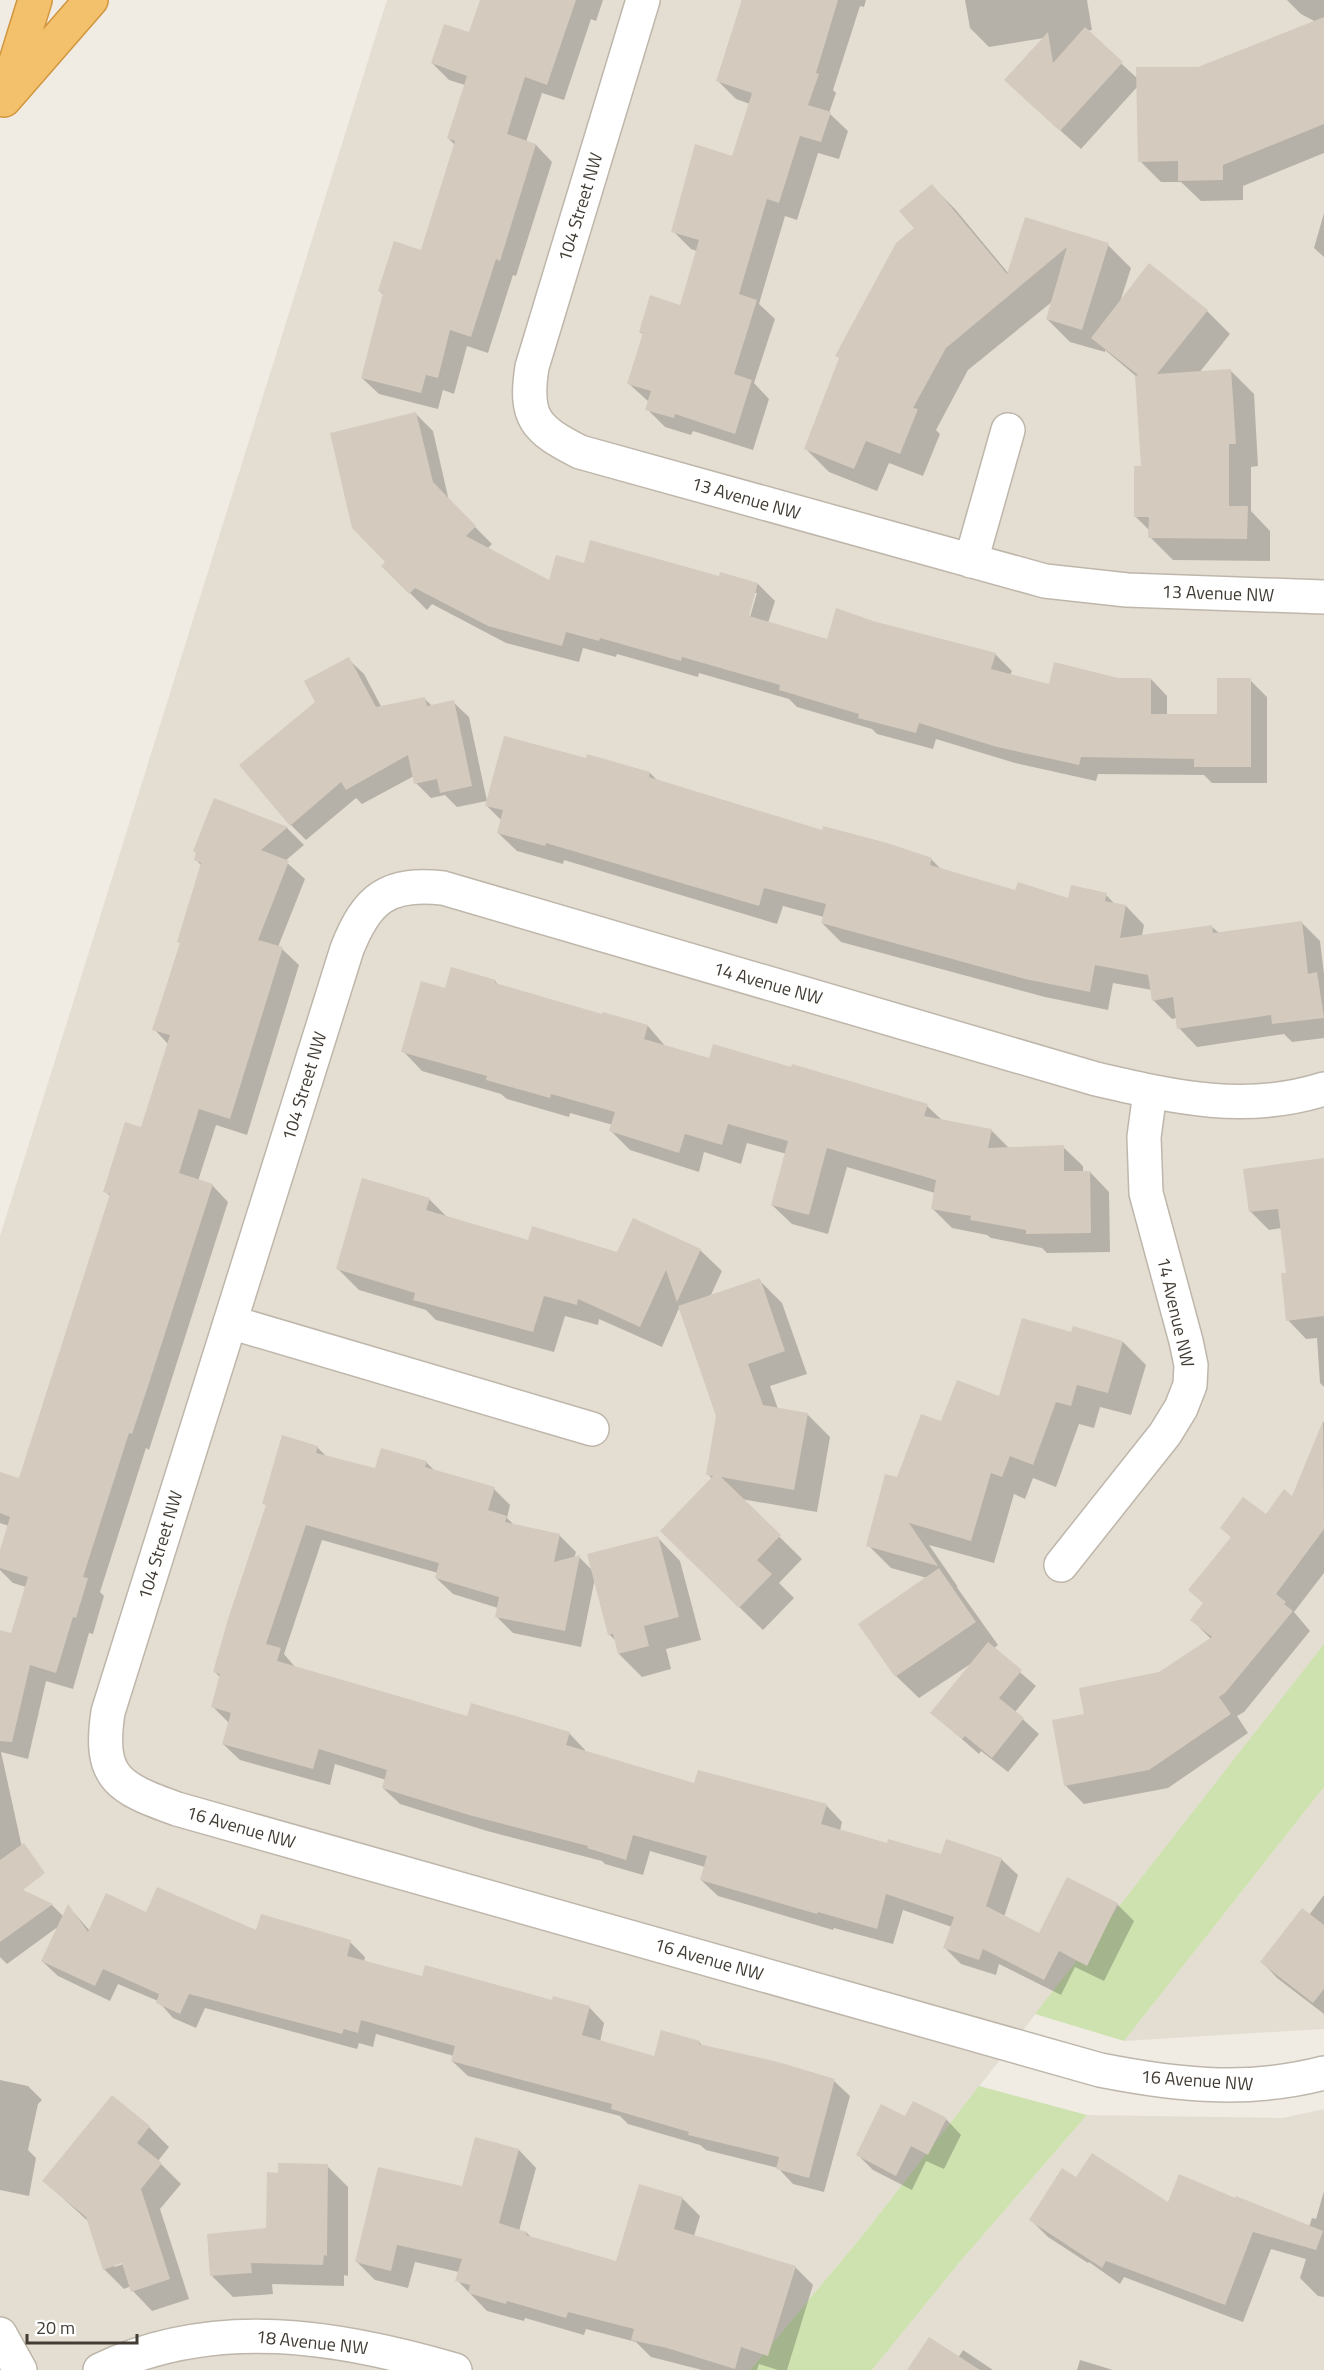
<svg xmlns="http://www.w3.org/2000/svg" width="1324" height="2370" font-family="'Titillium Web',sans-serif">
	<rect width="100%" height="100%" fill="#f0ece4"/>
	<path fill="#e4ded2" d="M 387,0 L 1324,0 L 1324,1645 L 863,2235 L 750,2370 L 0,2370 L 0,1236 Z
		M 1324,1787 L 1324,2029 L 1124,2041 Z
		M 1324,2109 L 1324,2370 L 872,2370 L 959,2263 L 1087,2115 L 1283,2118 Z"/>
	<path fill="#cde2af" d="M 1324,1644 L 1324,1787 L 1124,2041 L 1035,2014 Z
		M 979,2086 L 1087,2115 L 959,2263 L 872,2370 L 750,2370 L 863,2235 Z"/>
	<path fill="#0003" fill-rule="evenodd" d="M 510,0 L 603,0 L 596,21 L 591,19 L 564,100 L 542,93 L 526,142 L 536,145 L 552,162 L 516,276 L 513,275 L 488,353 L 467,346 L 454,394 L 443,390 L 438,409 L 379,394 L 362,378 L 384,295 L 379,291 L 421,251 L 455,145 L 448,138 L 465,85 L 449,80 L 432,63 Z
		M 742,0 L 866,0 L 864,7 L 860,6 L 833,90 L 836,93 L 829,113 L 848,131 L 839,159 L 818,153 L 797,220 L 785,216 L 759,304 L 775,319 L 754,383 L 769,399 L 753,450 L 693,431 L 691,435 L 665,427 L 647,409 L 649,402 L 628,383 L 644,335 L 640,332 L 681,307 L 697,251 L 691,249 L 673,231 L 733,158 L 750,104 L 736,99 L 718,81 Z
		M 965,0 L 1087,0 L 1092,30 L 1086,31 L 1138,79 L 1198,68 L 1316,22 L 1301,14 L 1287,0 L 1324,0 L 1324,153 L 1243,186 L 1243,200 L 1201,201 L 1181,182 L 1161,182 L 1140,161 L 1138,86 L 1081,149 L 1025,99 L 1044,38 L 989,47 L 970,28 Z
		M 932,186 L 955,209 L 1009,274 L 1026,219 L 1108,245 L 1131,268 L 1120,302 L 1207,311 L 1230,334 L 1199,373 L 1231,371 L 1254,394 L 1258,466 L 1251,467 L 1251,511 L 1270,531 L 1270,561 L 1173,560 L 1150,537 L 1150,531 L 1135,516 L 1142,468 L 1137,377 L 1105,350 L 1105,352 L 1070,342 L 1047,319 L 1053,301 L 968,370 L 936,430 L 940,434 L 923,476 L 889,463 L 877,491 L 829,472 L 806,449 L 916,229 Z
		M 1324,213 L 1324,257 L 1314,248 Z
		M 416,414 L 433,431 L 449,501 L 492,544 L 487,549 L 550,582 L 585,565 L 720,578 L 721,574 L 758,584 L 775,601 L 768,623 L 828,641 L 873,622 L 995,654 L 1012,671 L 1010,675 L 1050,686 L 1118,679 L 1151,679 L 1167,696 L 1167,715 L 1219,715 L 1250,680 L 1267,697 L 1267,783 L 1212,783 L 1204,775 L 1098,774 L 1096,781 L 1015,763 L 936,739 L 933,749 L 877,734 L 872,729 L 797,707 L 789,699 L 699,673 L 698,677 L 617,654 L 616,657 L 583,648 L 579,662 L 506,643 L 432,604 L 427,610 L 383,566 L 387,562 ZM 754,593 L 757,593 L 748,624 L 745,623 Z
		M 348,659 L 364,674 L 382,708 L 425,699 L 432,706 L 453,702 L 469,717 L 487,801 L 457,807 L 445,795 L 431,798 L 416,783 L 414,776 L 362,804 L 356,798 L 306,840 L 291,825 L 317,703 Z
		M 587,760 L 650,773 L 658,781 L 823,831 L 931,859 L 942,870 L 1016,891 L 1069,899 L 1106,895 L 1116,905 L 1126,906 L 1144,925 L 1142,936 L 1211,926 L 1219,933 L 1301,922 L 1320,941 L 1324,974 L 1324,1038 L 1292,1042 L 1284,1034 L 1197,1047 L 1179,1028 L 1177,1018 L 1172,1019 L 1153,1000 L 1152,990 L 1113,983 L 1108,1010 L 1045,997 L 841,942 L 822,923 L 824,917 L 783,906 L 777,924 L 564,860 L 563,864 L 517,851 L 498,833 L 502,821 L 486,805 Z
		M 215,800 L 287,828 L 304,845 L 285,861 L 305,879 L 278,947 L 282,949 L 299,965 L 247,1135 L 216,1125 L 198,1181 L 212,1185 L 228,1202 L 166,1397 L 149,1450 L 146,1448 L 100,1592 L 104,1596 L 93,1634 L 89,1633 L 73,1689 L 46,1681 L 28,1759 L 1,1752 L 25,1861 L 0,1867 L 0,1631 L 12,1635 L 26,1587 L 13,1583 L 0,1570 L 0,1555 L 9,1526 L 0,1523 L 0,1474 L 20,1480 L 111,1197 L 105,1191 L 142,1129 L 168,1044 L 154,1029 L 181,944 L 202,866 L 195,859 Z
		M 495,981 L 500,987 L 603,1016 L 648,1026 L 666,1047 L 710,1060 L 927,1106 L 943,1121 L 991,1130 L 1009,1148 L 1063,1147 L 1083,1166 L 1083,1172 L 1090,1172 L 1109,1192 L 1110,1252 L 1047,1253 L 1042,1248 L 991,1238 L 987,1235 L 952,1228 L 932,1208 L 935,1193 L 847,1167 L 828,1234 L 792,1224 L 772,1205 L 787,1154 L 747,1143 L 741,1164 L 704,1152 L 699,1172 L 630,1150 L 611,1131 L 613,1125 L 570,1113 L 569,1117 L 507,1099 L 501,1094 L 422,1071 L 403,1051 L 446,990 Z
		M 1324,1160 L 1324,1387 L 1320,1383 L 1317,1338 L 1306,1339 L 1288,1320 L 1288,1274 L 1282,1228 L 1269,1230 L 1250,1211 Z
		M 429,1199 L 448,1218 L 529,1242 L 618,1254 L 700,1250 L 722,1271 L 710,1297 L 759,1280 L 782,1303 L 807,1374 L 770,1386 L 778,1409 L 807,1414 L 830,1437 L 817,1512 L 741,1499 L 802,1559 L 779,1583 L 794,1598 L 763,1630 L 684,1554 L 712,1479 L 708,1474 L 718,1415 L 680,1306 L 662,1347 L 599,1319 L 598,1325 L 565,1316 L 554,1352 L 436,1320 L 426,1310 L 359,1290 L 338,1269 Z
		M 1074,1328 L 1123,1342 L 1146,1365 L 1131,1415 L 1100,1407 L 1094,1428 L 1079,1424 L 1056,1487 L 1033,1478 L 1025,1499 L 1014,1494 L 994,1563 L 929,1545 L 958,1587 L 956,1586 L 998,1645 L 993,1649 L 1036,1686 L 1015,1712 L 1039,1734 L 1008,1772 L 981,1751 L 979,1754 L 932,1713 L 972,1663 L 919,1698 L 896,1676 L 927,1578 L 891,1568 L 868,1545 L 898,1479 L 942,1423 L 1000,1398 L 1072,1334 Z
		M 1324,1421 L 1324,1573 L 1294,1612 L 1310,1631 L 1244,1712 L 1237,1716 L 1248,1733 L 1168,1788 L 1084,1804 L 1065,1785 L 1086,1715 L 1160,1674 L 1211,1639 L 1192,1620 L 1204,1604 L 1190,1590 L 1232,1538 L 1222,1528 L 1266,1516 L 1293,1498 Z
		M 317,1447 L 327,1457 L 376,1470 L 426,1462 L 436,1472 L 494,1489 L 510,1505 L 507,1518 L 515,1526 L 559,1535 L 576,1552 L 574,1558 L 579,1557 L 593,1571 L 658,1538 L 680,1561 L 701,1640 L 666,1649 L 671,1669 L 642,1677 L 619,1654 L 616,1641 L 609,1634 L 595,1578 L 581,1647 L 513,1633 L 497,1617 L 498,1608 L 453,1594 L 436,1578 L 438,1573 L 322,1540 L 284,1654 L 296,1668 L 468,1718 L 569,1733 L 585,1750 L 585,1752 L 695,1785 L 826,1805 L 842,1822 L 840,1831 L 888,1845 L 942,1856 L 1001,1859 L 1018,1875 L 1004,1917 L 1040,1935 L 1117,1904 L 1134,1921 L 1104,1981 L 1075,1967 L 1061,1995 L 999,1964 L 996,1975 L 961,1964 L 945,1948 L 952,1927 L 903,1910 L 893,1944 L 834,1928 L 833,1930 L 718,1896 L 701,1880 L 705,1867 L 650,1851 L 643,1875 L 605,1864 L 602,1861 L 487,1831 L 400,1804 L 383,1788 L 386,1780 L 335,1764 L 330,1785 L 240,1760 L 223,1744 L 229,1723 L 213,1707 L 221,1678 L 214,1671 L 267,1506 L 264,1503 Z
		M 0,1881 L 52,1905 L 63,1916 L 68,1906 L 90,1931 L 147,1914 L 257,1932 L 350,1942 L 365,1957 L 364,1962 L 423,1978 L 589,2007 L 604,2023 L 600,2042 L 655,2057 L 699,2042 L 703,2046 L 834,2081 L 850,2096 L 824,2192 L 793,2184 L 778,2168 L 706,2150 L 700,2145 L 628,2124 L 620,2116 L 468,2076 L 452,2061 L 454,2056 L 376,2034 L 373,2047 L 359,2043 L 357,2049 L 205,2008 L 196,2028 L 173,2018 L 158,2001 L 118,1984 L 110,2001 L 58,1976 L 42,1961 L 59,1926 L 7,1964 L 0,1957 Z
		M 1324,1895 L 1324,2014 L 1277,1978 L 1262,1962 L 1309,1915 Z
		M 0,2080 L 28,2086 L 42,2100 L 38,2104 L 28,2150 L 36,2158 L 29,2196 L 0,2190 Z
		M 112,2097 L 149,2127 L 169,2147 L 158,2161 L 181,2184 L 160,2209 L 189,2299 L 152,2311 L 133,2291 L 131,2286 L 124,2289 L 104,2269 L 89,2222 L 44,2181 ZM 129,2259 L 130,2262 L 114,2267 L 114,2264 Z
		M 906,2118 L 946,2119 L 961,2135 L 944,2169 L 926,2161 L 912,2190 L 873,2170 L 858,2155 Z
		M 519,2150 L 536,2168 L 519,2231 L 527,2233 L 532,2238 L 617,2263 L 682,2198 L 700,2216 L 694,2236 L 795,2267 L 813,2285 L 787,2370 L 778,2370 L 759,2364 L 757,2370 L 702,2370 L 651,2357 L 636,2342 L 586,2329 L 584,2335 L 525,2318 L 524,2321 L 487,2311 L 457,2280 L 459,2272 L 415,2262 L 408,2288 L 375,2280 L 357,2262 Z
		M 327,2166 L 348,2187 L 348,2276 L 344,2275 L 344,2286 L 272,2284 L 273,2294 L 233,2297 L 212,2276 L 267,2230 Z
		M 1077,2180 L 1168,2205 L 1236,2200 L 1309,2227 L 1312,2218 L 1316,2219 L 1324,2191 L 1324,2297 L 1318,2296 L 1300,2278 L 1306,2259 L 1271,2249 L 1243,2322 L 1124,2277 L 1120,2284 L 1089,2262 L 1088,2263 L 1048,2237 L 1031,2220 Z
		M 963,2350 L 993,2370 L 909,2370 L 958,2358 Z
		M 1080,2360 L 1113,2370 L 1077,2370 Z"/>
	<path fill="#d4cabd" d="M 480,0 L 576,0 L 547,85 L 525,77 L 507,134 L 536,144 L 500,261 L 496,259 L 471,337 L 450,330 L 438,378 L 426,375 L 421,393 L 361,378 L 383,293 L 378,291 L 394,241 L 421,250 L 455,141 L 447,138 L 467,76 L 431,63 L 444,24 L 469,32 Z
		M 742,0 L 838,0 L 816,73 L 819,74 L 808,105 L 831,112 L 821,142 L 800,136 L 779,203 L 767,199 L 739,294 L 757,300 L 734,374 L 752,380 L 735,434 L 675,414 L 674,418 L 645,410 L 651,391 L 627,384 L 643,333 L 639,332 L 650,295 L 680,305 L 699,240 L 671,232 L 695,144 L 732,156 L 752,93 L 716,81 Z
		M 1324,17 L 1324,124 L 1223,165 L 1223,180 L 1178,181 L 1178,161 L 1138,162 L 1136,67 L 1198,67 Z
		M 1085,27 L 1123,62 L 1060,131 L 1004,80 L 1048,32 L 1053,63 Z
		M 932,184 L 1007,274 L 1025,217 L 1109,243 L 1082,330 L 1046,319 L 1067,247 L 946,348 L 913,408 L 918,409 L 900,454 L 866,441 L 854,469 L 804,449 L 839,358 L 835,356 L 896,243 L 914,228 L 899,211 Z
		M 1149,263 L 1208,310 L 1157,374 L 1231,369 L 1236,444 L 1229,444 L 1229,506 L 1248,506 L 1247,539 L 1148,538 L 1149,517 L 1134,517 L 1134,466 L 1141,466 L 1135,376 L 1138,375 L 1091,338 Z
		M 416,412 L 433,482 L 476,526 L 466,536 L 549,580 L 556,555 L 584,563 L 590,540 L 719,576 L 720,572 L 758,583 L 749,616 L 827,639 L 836,608 L 873,621 L 996,653 L 991,669 L 1049,684 L 1054,662 L 1118,678 L 1151,678 L 1151,714 L 1217,714 L 1217,678 L 1251,678 L 1251,767 L 1194,767 L 1194,759 L 1081,757 L 1079,765 L 997,747 L 919,723 L 916,733 L 858,718 L 859,714 L 779,690 L 780,685 L 682,657 L 681,661 L 600,638 L 599,641 L 566,632 L 562,646 L 488,626 L 415,588 L 409,594 L 381,566 L 385,562 L 352,528 L 330,433 Z
		M 349,657 L 376,707 L 425,697 L 427,706 L 454,700 L 472,786 L 440,793 L 437,779 L 414,784 L 408,755 L 346,790 L 341,782 L 290,826 L 239,765 L 315,702 L 304,681 Z
		M 504,736 L 586,758 L 587,754 L 650,772 L 649,777 L 822,830 L 823,826 L 887,843 L 932,858 L 930,865 L 1015,890 L 1018,882 L 1068,898 L 1071,885 L 1107,893 L 1105,901 L 1126,905 L 1120,938 L 1212,925 L 1213,933 L 1302,921 L 1308,974 L 1317,972 L 1324,1018 L 1272,1024 L 1271,1015 L 1177,1029 L 1173,997 L 1152,1001 L 1148,975 L 1095,965 L 1090,992 L 1025,979 L 821,923 L 826,904 L 764,888 L 759,906 L 546,843 L 545,846 L 497,833 L 503,810 L 485,806 Z
		M 214,798 L 288,827 L 261,850 L 289,861 L 258,940 L 283,947 L 230,1119 L 199,1109 L 179,1173 L 213,1184 L 150,1380 L 132,1434 L 129,1433 L 83,1577 L 88,1578 L 76,1618 L 73,1617 L 56,1673 L 30,1665 L 12,1742 L 0,1741 L 0,1630 L 11,1633 L 28,1577 L 0,1568 L 0,1550 L 10,1517 L 0,1513 L 0,1472 L 19,1478 L 110,1194 L 103,1192 L 125,1122 L 141,1127 L 170,1035 L 152,1030 L 180,943 L 177,942 L 201,863 L 194,860 L 196,853 L 193,851 Z
		M 451,967 L 496,980 L 495,983 L 602,1014 L 603,1012 L 648,1025 L 644,1039 L 709,1058 L 713,1044 L 791,1067 L 792,1064 L 928,1104 L 924,1116 L 992,1129 L 988,1148 L 1064,1145 L 1064,1171 L 1090,1171 L 1091,1233 L 1026,1234 L 1026,1230 L 970,1220 L 971,1216 L 931,1209 L 936,1180 L 827,1148 L 809,1215 L 771,1205 L 788,1141 L 728,1124 L 722,1145 L 685,1134 L 679,1153 L 609,1131 L 615,1112 L 551,1094 L 550,1098 L 486,1080 L 487,1076 L 401,1052 L 421,981 L 445,988 Z
		M 1324,1158 L 1324,1316 L 1286,1321 L 1281,1273 L 1286,1273 L 1278,1209 L 1249,1212 L 1243,1169 Z
		M 362,1178 L 430,1198 L 426,1210 L 528,1240 L 532,1226 L 617,1252 L 633,1218 L 701,1249 L 677,1302 L 666,1270 L 640,1327 L 578,1299 L 577,1305 L 544,1296 L 533,1332 L 413,1300 L 415,1293 L 336,1269 Z
		M 760,1278 L 785,1351 L 748,1364 L 763,1405 L 808,1413 L 794,1490 L 721,1477 L 781,1535 L 757,1560 L 772,1574 L 739,1608 L 660,1531 L 713,1476 L 706,1475 L 716,1416 L 678,1306 Z
		M 1022,1318 L 1071,1332 L 1073,1326 L 1123,1341 L 1108,1393 L 1077,1385 L 1071,1406 L 1056,1402 L 1033,1465 L 1010,1456 L 1002,1477 L 991,1473 L 971,1541 L 909,1523 L 938,1566 L 866,1546 L 885,1474 L 897,1477 L 921,1414 L 941,1421 L 957,1380 L 999,1396 Z
		M 1323,1421 L 1324,1529 L 1276,1594 L 1286,1602 L 1284,1604 L 1293,1611 L 1225,1693 L 1219,1697 L 1231,1714 L 1149,1770 L 1064,1786 L 1052,1720 L 1084,1714 L 1079,1688 L 1159,1672 L 1212,1637 L 1190,1620 L 1203,1603 L 1188,1590 L 1231,1537 L 1220,1528 L 1243,1497 L 1266,1514 L 1284,1489 L 1292,1496 Z
		M 282,1435 L 318,1446 L 316,1453 L 375,1468 L 381,1448 L 427,1461 L 425,1467 L 495,1487 L 488,1510 L 507,1516 L 505,1522 L 560,1534 L 554,1562 L 580,1555 L 565,1631 L 495,1617 L 499,1597 L 435,1578 L 439,1563 L 306,1525 L 266,1644 L 281,1648 L 277,1661 L 467,1716 L 471,1703 L 570,1732 L 566,1745 L 694,1783 L 698,1770 L 827,1804 L 821,1824 L 887,1843 L 888,1839 L 941,1854 L 946,1839 L 1002,1858 L 986,1906 L 1039,1933 L 1067,1877 L 1118,1903 L 1087,1966 L 1059,1951 L 1044,1980 L 983,1949 L 979,1960 L 943,1948 L 954,1917 L 886,1894 L 877,1929 L 818,1912 L 817,1914 L 700,1880 L 707,1856 L 633,1835 L 626,1860 L 587,1848 L 588,1846 L 469,1815 L 382,1788 L 387,1770 L 319,1749 L 313,1769 L 222,1744 L 231,1713 L 211,1707 L 220,1674 L 213,1672 L 228,1619 L 266,1505 L 262,1504 Z
		M 658,1536 L 679,1617 L 644,1626 L 649,1646 L 618,1654 L 613,1634 L 608,1635 L 587,1554 Z
		M 939,1568 L 976,1622 L 895,1677 L 858,1624 Z
		M 988,1642 L 1022,1670 L 999,1698 L 1024,1718 L 992,1758 L 965,1736 L 962,1739 L 930,1713 Z
		M 24,1843 L 45,1873 L 23,1890 L 53,1904 L 0,1942 L 0,1860 Z
		M 157,1887 L 256,1930 L 261,1914 L 351,1940 L 347,1956 L 422,1976 L 425,1965 L 552,2000 L 553,1996 L 590,2006 L 582,2035 L 654,2056 L 661,2030 L 700,2041 L 699,2044 L 778,2062 L 835,2079 L 809,2178 L 776,2169 L 779,2157 L 688,2135 L 689,2132 L 611,2109 L 612,2104 L 451,2061 L 455,2046 L 361,2020 L 358,2033 L 344,2029 L 342,2034 L 189,1994 L 180,2014 L 156,2003 L 159,1994 L 103,1969 L 95,1986 L 41,1961 L 68,1904 L 88,1932 L 106,1893 L 146,1912 Z
		M 1302,1908 L 1324,1925 L 1324,1989 L 1313,2003 L 1260,1962 Z
		M 112,2095 L 150,2126 L 137,2143 L 162,2163 L 141,2189 L 170,2279 L 131,2292 L 122,2263 L 103,2270 L 86,2217 L 42,2181 Z
		M 913,2101 L 947,2118 L 928,2155 L 911,2146 L 896,2176 L 856,2155 L 881,2104 L 905,2116 Z
		M 475,2137 L 519,2149 L 499,2223 L 527,2232 L 526,2235 L 616,2261 L 639,2184 L 683,2197 L 674,2229 L 796,2266 L 768,2356 L 741,2347 L 735,2369 L 667,2348 L 631,2340 L 634,2329 L 568,2312 L 566,2318 L 507,2301 L 506,2304 L 468,2293 L 470,2285 L 455,2281 L 462,2259 L 397,2245 L 391,2271 L 355,2262 L 378,2167 L 462,2186 Z
		M 1092,2153 L 1168,2202 L 1179,2174 L 1235,2198 L 1236,2196 L 1323,2231 L 1316,2250 L 1253,2232 L 1225,2305 L 1106,2261 L 1102,2268 L 1029,2220 L 1062,2168 L 1076,2177 Z
		M 278,2163 L 328,2164 L 327,2256 L 324,2255 L 323,2265 L 251,2263 L 252,2273 L 210,2276 L 207,2234 L 266,2228 L 267,2172 L 278,2173 Z
		M 929,2337 L 980,2370 L 907,2370 Z"/>
	<g fill="none" stroke-linecap="round" stroke-linejoin="round">
		<defs>
			<path id="street" d="M 643,0 L 532,367 C 524,418 535,429 580,452 L 1045,581 L 1127,590 L 1324,597
				M 971,561 L 1008,430
				M 1324,1089 C 1245,1114 1174,1097 1096,1079 L 443,888 C 388,882 367,898 347,949 L 108,1712 C 98,1778 118,1788 177,1809 L 1100,2070 C 1176,2085 1247,2093 1324,2073
				M 230,1322 L 592,1429
				M 1061,1565 L 1165,1434 L 1181,1408 L 1190,1385 L 1191,1365 L 1186,1341 L 1146,1193 L 1144,1137 L 1150,1092
				M 0,2334 L 20,2370
				M 100,2370 C 214,2315 339,2336 455,2370"/>
			<path id="highway" d="M 8,87 L 35,0
				M 4,100 L 91,0"/>
		</defs>
		<use href="#street" stroke="#beb6aa" stroke-width="36"/>
		<use href="#highway" stroke="#d1953d" stroke-width="36"/>
		<use href="#street" stroke="#fff" stroke-width="33"/>
		<use href="#highway" stroke="#f3c16c" stroke-width="33"/>
	</g>
	<g text-anchor="middle" dominant-baseline="central" stroke-width="4.5" stroke-linejoin="round" paint-order="stroke">
		<g font-size="18" fill="#423c34" stroke="#fff">
			<text transform="translate(580 207) rotate(-73)">104 Street NW</text>
			<text transform="translate(746 498) rotate(16)">13 Avenue NW</text>
			<text transform="translate(1218 593) rotate(2)">13 Avenue NW</text>
			<text transform="translate(768 983) rotate(16)">14 Avenue NW</text>
			<text transform="translate(304 1086) rotate(-73)">104 Street NW</text>
			<text transform="translate(1176 1312) rotate(77)">14 Avenue NW</text>
			<text transform="translate(160 1545) rotate(-73)">104 Street NW</text>
			<text transform="translate(241 1827) rotate(16)">16 Avenue NW</text>
			<text transform="translate(709 1959) rotate(16)">16 Avenue NW</text>
			<text transform="translate(1197 2080) rotate(4)">16 Avenue NW</text>
			<text transform="translate(312 2342) rotate(6)">18 Avenue NW</text>
		</g>
	</g>
	<path d="M27 2334v9h110v-9" fill="none" stroke="#423c34" stroke-width="3"/>
	<text x="36" y="2334" font-size="18" fill="#423c34" stroke="#ffffff" stroke-width="4.5" paint-order="stroke">20 m</text>
</svg>
